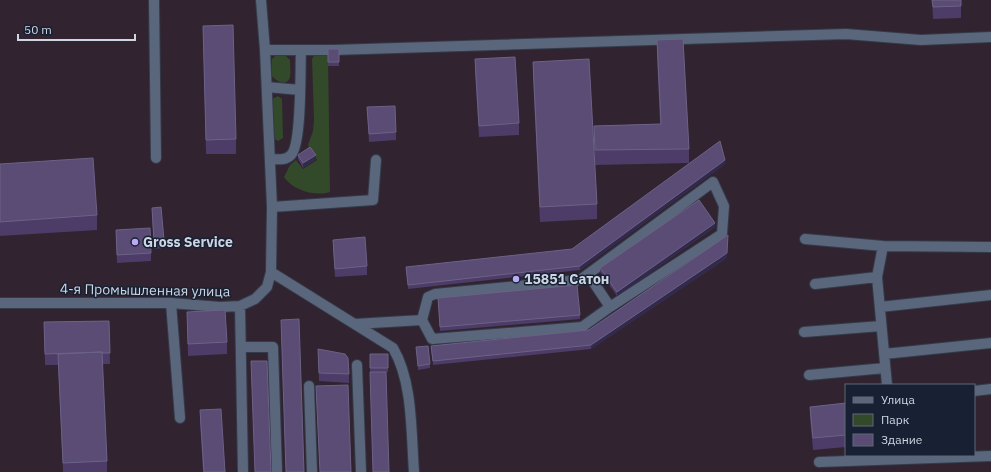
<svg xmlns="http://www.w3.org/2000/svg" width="991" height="472" font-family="'IBM Plex Sans',sans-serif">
	<rect width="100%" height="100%" fill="#172133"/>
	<path fill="#31232f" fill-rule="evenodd" d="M 0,0 L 991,0 L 991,472 L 0,472 ZM 846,385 L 974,385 L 974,455 L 846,455 Z"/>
	<path fill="#32492a" d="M 277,54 L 284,54 L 290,60 C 290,65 291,72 290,77 C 286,88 276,81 271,75 L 272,59 Z
		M 315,54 L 328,54 L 330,192 C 315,197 292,190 284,177 L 290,165 L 296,160 L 303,169 L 317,160 L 308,145 L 313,131 L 314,120 L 312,59 Z
		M 278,96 L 282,99 L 283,138 L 278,141 L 273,138 L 272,99 Z"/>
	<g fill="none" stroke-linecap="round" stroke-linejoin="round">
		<defs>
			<path id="minor" d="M 154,0 L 156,158
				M 265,50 L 333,50 L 846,34 L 921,40 L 991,37
				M 267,87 L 300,90
				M 270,159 C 278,159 285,161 291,155 C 302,144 300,69 301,50
				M 272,207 L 373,200 L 376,160
				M 805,239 L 883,246
				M 271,272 L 393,348 C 413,382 411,432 414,472
				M 588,274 L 610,307
				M 815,284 L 877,277
				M 0,303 L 171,303 L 220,307 L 240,306 L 255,299 L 267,287 L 271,272 L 272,207 L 265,50 L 261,0
				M 171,303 L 180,418
				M 240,306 L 243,472
				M 880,307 L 991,295
				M 355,324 L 422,320 L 428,297 L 435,294 L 580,280 L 713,182 L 724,206 L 722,234 L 610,307 L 582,327 L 432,339 L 422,320
				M 804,332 L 881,326
				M 241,347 L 273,347 L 277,472
				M 884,354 L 991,343
				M 357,365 L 361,472
				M 809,375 L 885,368
				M 887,385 L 877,277 L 883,246 L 991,247
				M 309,386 L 312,472
				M 974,391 L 991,389
				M 819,462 L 991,456"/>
		</defs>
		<use href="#minor" stroke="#343b4a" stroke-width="12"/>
		<use href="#minor" stroke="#5a667c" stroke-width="10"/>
	</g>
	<path fill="#4c3c67" d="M 932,0 L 961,0 L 961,18 L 933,19 Z
		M 203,26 L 236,139 L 236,154 L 206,154 Z
		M 657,40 L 689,149 L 689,163 L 595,165 L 594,126 L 660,124 L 657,55 Z
		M 328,49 L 339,49 L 339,66 L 328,66 Z
		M 475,59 L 519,123 L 519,135 L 479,137 L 475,71 Z
		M 533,62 L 597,204 L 597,219 L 540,222 L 533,77 Z
		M 367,107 L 396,132 L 396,140 L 369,142 Z
		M 298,155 L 316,159 L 303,168 L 298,159 Z
		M 0,164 L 97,215 L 97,230 L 0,236 Z
		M 725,164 L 580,270 L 408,289 L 406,267 L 572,249 Z
		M 152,208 L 164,240 L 164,248 L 154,249 L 152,216 Z
		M 715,227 L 617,296 L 600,272 L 600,268 Z
		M 116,230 L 151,253 L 151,261 L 117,263 Z
		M 333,240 L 367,266 L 367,275 L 335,277 L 333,248 Z
		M 727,258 L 591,349 L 433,365 L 431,346 L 589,330 Z
		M 438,298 L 580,315 L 580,319 L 440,331 Z
		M 187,312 L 227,342 L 227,354 L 188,356 Z
		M 109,321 L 110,364 L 102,364 L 107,461 L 107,472 L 63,472 L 58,365 L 45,365 L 44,322 Z
		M 416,347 L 430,364 L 430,368 L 418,370 Z
		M 318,349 L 349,374 L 349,383 L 319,381 Z
		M 370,354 L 388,354 L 388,372 L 370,372 Z
		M 846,403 L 846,447 L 813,450 L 810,418 L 810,407 Z
		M 200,410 L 225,472 L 203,472 L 200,422 Z"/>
	<path fill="#312a4d" d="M 316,155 L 316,159 L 303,168 L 303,163 Z
		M 725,160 L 725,164 L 580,270 L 580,266 Z
		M 715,223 L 715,227 L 617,296 L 617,292 Z
		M 728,235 L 727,258 L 591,349 L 591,345 Z"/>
	<path fill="#5a4c75" stroke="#6c6286" d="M 932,0 L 961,0 L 961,6 L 933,7 Z
		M 233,25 L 236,139 L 206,140 L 203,26 Z
		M 683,39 L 689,149 L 595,150 L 594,126 L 661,124 L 657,40 Z
		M 328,49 L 339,49 L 339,62 L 328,62 Z
		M 515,57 L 519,123 L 479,126 L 475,59 Z
		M 589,59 L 597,204 L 540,207 L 533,62 Z
		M 395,106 L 396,132 L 369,134 L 367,107 Z
		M 720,141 L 725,160 L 580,266 L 408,285 L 406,267 L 572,249 Z
		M 310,147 L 316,155 L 303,163 L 298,155 Z
		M 93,158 L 97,215 L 0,222 L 0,164 Z
		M 699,200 L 715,223 L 617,292 L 600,268 Z
		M 161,207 L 164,240 L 154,241 L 152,208 Z
		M 150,228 L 151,253 L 117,255 L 116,230 Z
		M 728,235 L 727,253 L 591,345 L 433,361 L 431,346 L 589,330 Z
		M 365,237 L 367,266 L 335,269 L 333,240 Z
		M 577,285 L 580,315 L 440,327 L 438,298 Z
		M 225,310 L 227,342 L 188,344 L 187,312 Z
		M 299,319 L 304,472 L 286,472 L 281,320 Z
		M 109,321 L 110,353 L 102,353 L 102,352 L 45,354 L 44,322 Z
		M 428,346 L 430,364 L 418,366 L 416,347 Z
		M 318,349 L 345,354 L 348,358 L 349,374 L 319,373 Z
		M 102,352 L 107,461 L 63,463 L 58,354 Z
		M 370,354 L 388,354 L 388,368 L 370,368 Z
		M 251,361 L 267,361 L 271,472 L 255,472 Z
		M 370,372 L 386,372 L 389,472 L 373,472 Z
		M 348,385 L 351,472 L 320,472 L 316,386 Z
		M 846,403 L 846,435 L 813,438 L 810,407 Z
		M 221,409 L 225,472 L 204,472 L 200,410 Z"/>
	<g fill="#bbaaf6" stroke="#172133" stroke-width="1.5">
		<circle cx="135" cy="242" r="4"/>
		<circle cx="516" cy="279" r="4"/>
	</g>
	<g text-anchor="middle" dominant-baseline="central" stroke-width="3" stroke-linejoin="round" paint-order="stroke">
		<g font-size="14" font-weight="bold" fill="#cfd6e3" stroke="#172133" text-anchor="start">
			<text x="143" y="242">Gross Service</text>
			<text x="524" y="279">15851 Сатон</text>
		</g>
		<g font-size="14" fill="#cfd6e3" stroke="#172133">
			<text transform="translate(145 290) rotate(1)">4-я Промышленная улица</text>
		</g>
	</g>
	<rect x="845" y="384" width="130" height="72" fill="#172133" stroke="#616979"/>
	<rect x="853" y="397" width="20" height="6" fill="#5a667c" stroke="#616979"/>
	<text x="881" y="404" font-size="12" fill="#cfd6e3">Улица</text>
	<rect x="853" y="414" width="20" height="12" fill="#32492a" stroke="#616979"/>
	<text x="881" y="424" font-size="12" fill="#cfd6e3">Парк</text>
	<rect x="853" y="434" width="20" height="12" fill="#5a4c75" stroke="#616979"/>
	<text x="881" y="444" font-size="12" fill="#cfd6e3">Здание</text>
	<path d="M18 34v6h117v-6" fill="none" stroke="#cfd6e3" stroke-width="2"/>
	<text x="24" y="34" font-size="12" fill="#cfd6e3" stroke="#172133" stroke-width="3" paint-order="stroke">50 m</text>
</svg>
